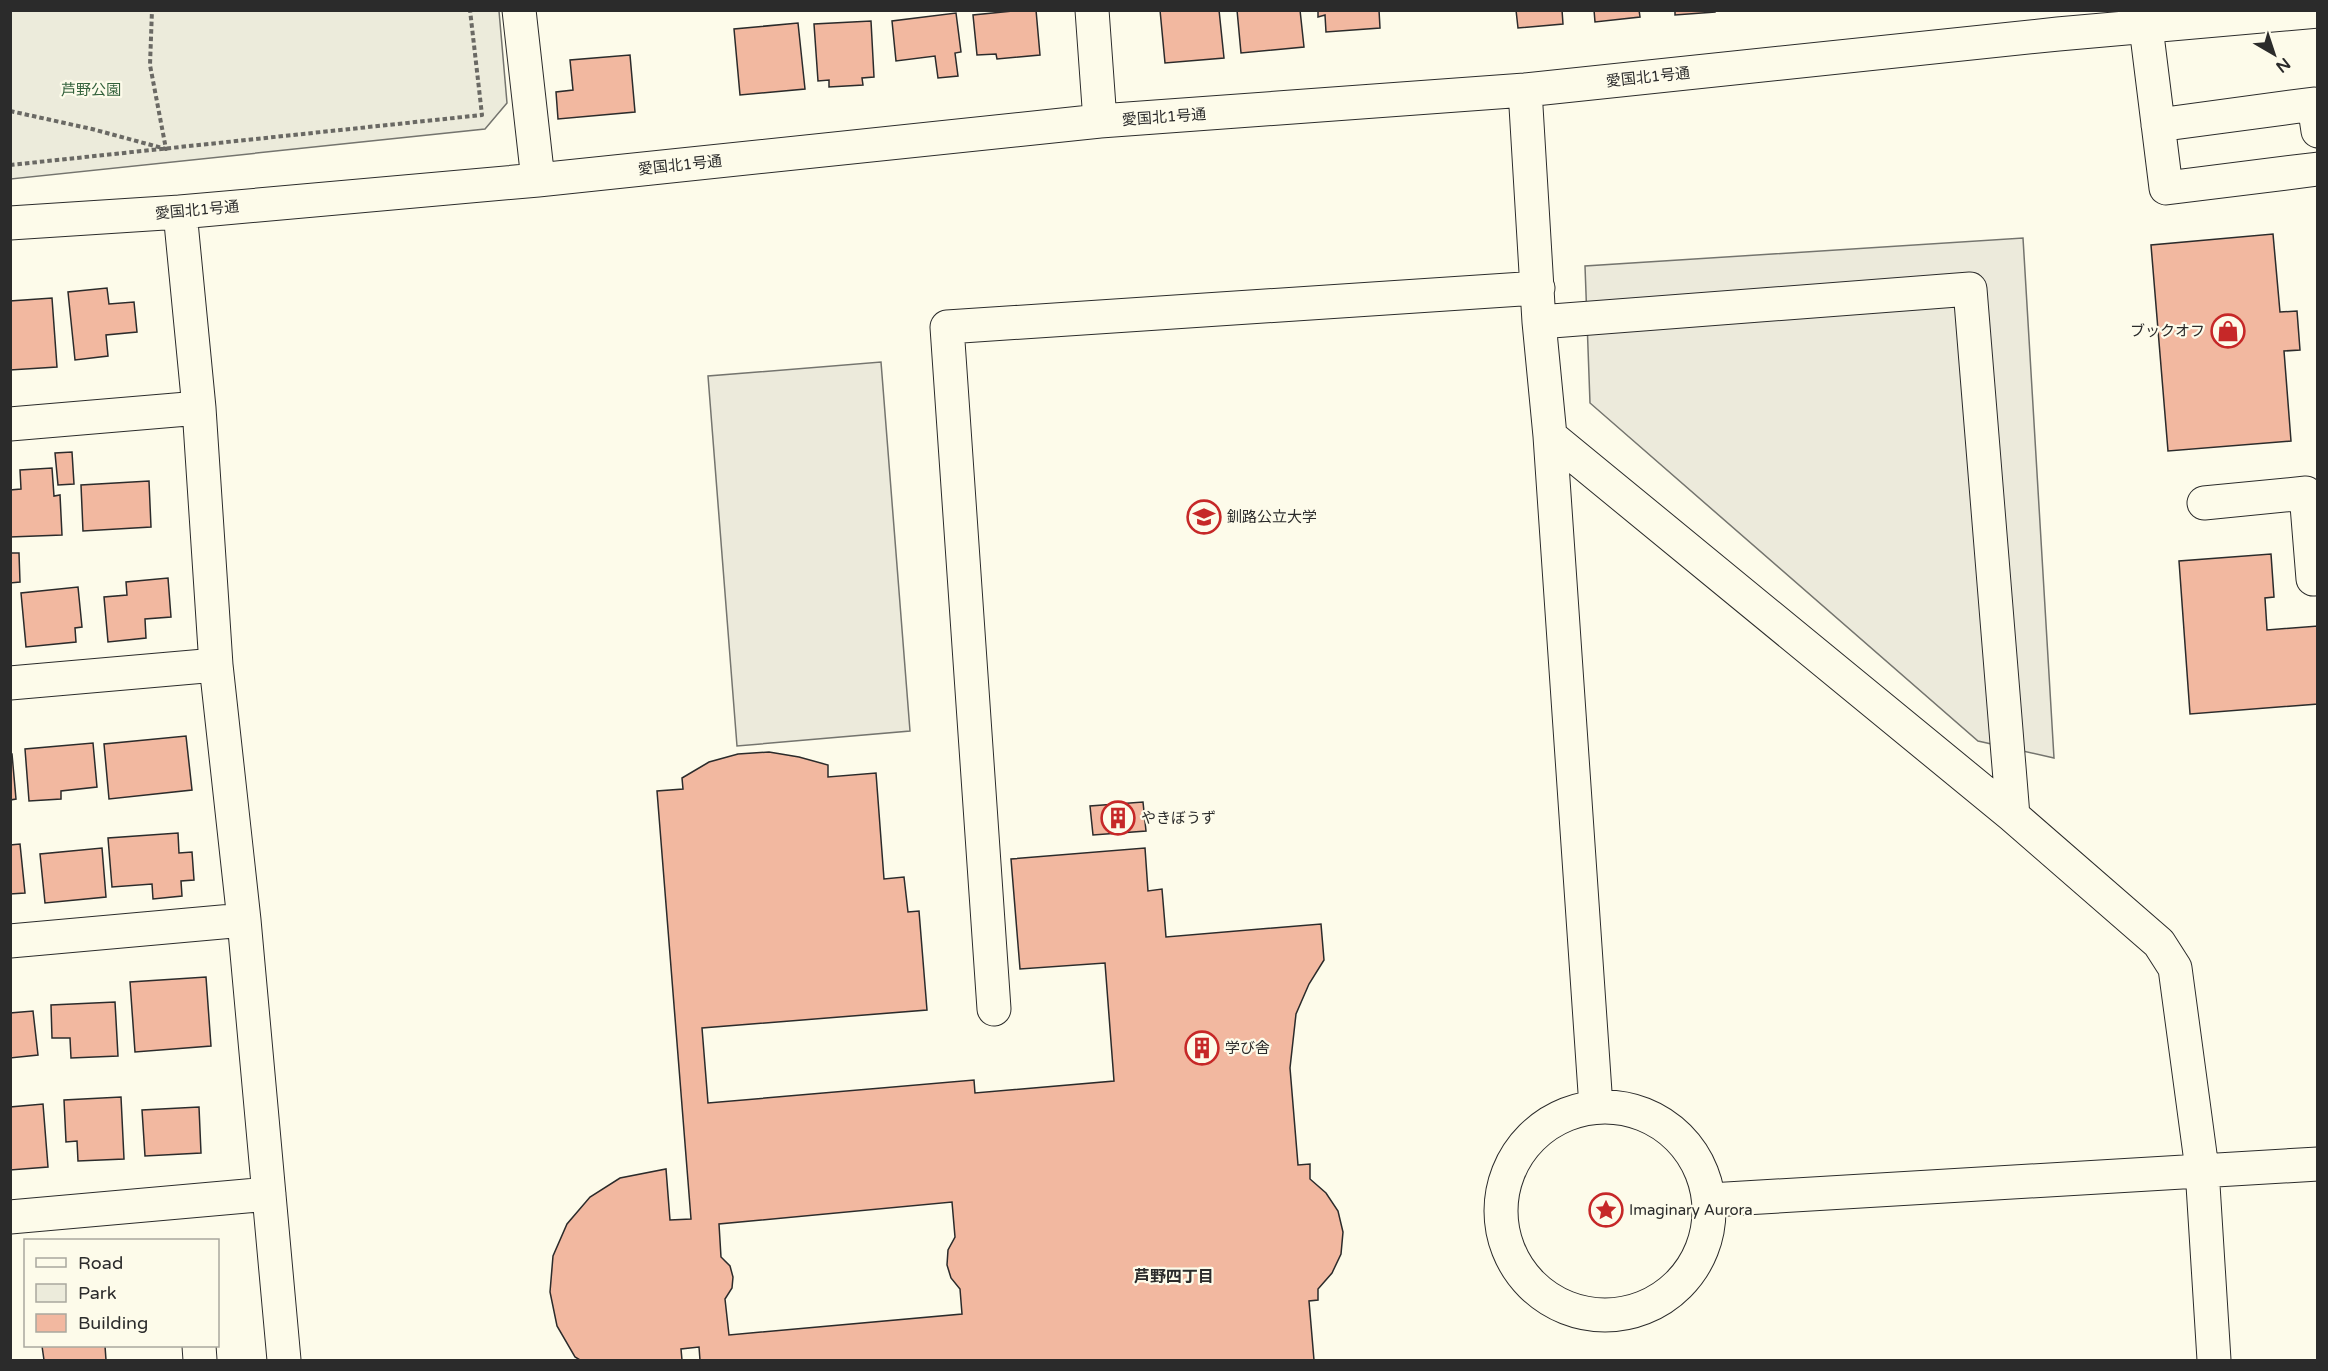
<svg xmlns="http://www.w3.org/2000/svg" width="2328" height="1371" font-family="'Varela Round','Noto Sans JP',sans-serif">
	<rect width="100%" height="100%" fill="#fdfbea"/>
	<path fill="#ecebdb" stroke="#74746e" stroke-width="1.5" d="M 10,11 L 499,11 L 507,103 L 485,129 L 11,179 Z"/>
	<path fill="#eceadb" stroke="#74746e" stroke-width="1.5" d="M 2023,238 L 2054,758 L 1978,741 L 1590,403 L 1585,266 Z
		M 881,362 L 910,731 L 737,746 L 708,376 Z"/>
	<path fill="#f2b8a0" stroke="#2b2b2b" stroke-width="1.5" fill-rule="evenodd" d="M 1024,10 L 1036,10 L 1040,55 L 997,59 L 996,54 L 977,55 L 973,15 Z
		M 1160,10 L 1219,10 L 1224,58 L 1165,63 Z
		M 1237,10 L 1300,10 L 1304,47 L 1241,53 Z
		M 1318,10 L 1379,10 L 1380,28 L 1326,32 L 1325,15 L 1318,17 Z
		M 1516,10 L 1562,10 L 1563,24 L 1518,28 Z
		M 1594,10 L 1639,10 L 1640,17 L 1595,22 Z
		M 1675,10 L 1715,10 L 1715,12 L 1675,15 Z
		M 956,13 L 961,52 L 955,53 L 958,76 L 938,78 L 935,56 L 896,61 L 892,21 Z
		M 871,21 L 874,77 L 862,78 L 863,85 L 829,87 L 829,80 L 818,81 L 814,24 Z
		M 798,23 L 805,89 L 740,95 L 734,29 Z
		M 630,55 L 635,112 L 558,119 L 556,92 L 573,90 L 570,60 Z
		M 2273,234 L 2280,312 L 2297,311 L 2300,350 L 2284,351 L 2291,441 L 2168,451 L 2151,245 Z
		M 107,288 L 109,304 L 134,302 L 137,332 L 106,335 L 108,356 L 75,360 L 68,292 Z
		M 52,298 L 57,367 L 10,370 L 10,301 Z
		M 72,452 L 74,484 L 58,485 L 55,453 Z
		M 52,468 L 54,496 L 60,495 L 62,535 L 10,537 L 10,490 L 21,489 L 20,470 Z
		M 149,481 L 151,527 L 83,531 L 81,485 Z
		M 10,553 L 19,553 L 20,582 L 10,583 Z
		M 2271,554 L 2274,597 L 2265,598 L 2267,630 L 2318,626 L 2318,704 L 2190,714 L 2179,561 Z
		M 168,578 L 171,617 L 145,619 L 146,638 L 108,642 L 104,597 L 127,595 L 126,582 Z
		M 78,587 L 82,627 L 75,628 L 76,642 L 26,647 L 21,593 Z
		M 186,736 L 192,790 L 109,799 L 104,744 Z
		M 93,743 L 97,787 L 61,791 L 61,799 L 29,801 L 25,749 Z
		M 769,752 L 799,757 L 828,765 L 828,777 L 876,773 L 884,879 L 904,877 L 908,912 L 919,911 L 927,1010 L 702,1028 L 708,1103 L 974,1080 L 975,1093 L 1114,1081 L 1105,963 L 1020,969 L 1011,859 L 1145,848 L 1148,891 L 1162,889 L 1166,937 L 1321,924 L 1324,960 L 1309,984 L 1296,1014 L 1290,1068 L 1298,1165 L 1310,1164 L 1310,1179 L 1326,1193 L 1338,1211 L 1343,1232 L 1341,1254 L 1332,1273 L 1318,1289 L 1318,1300 L 1309,1301 L 1314,1360 L 700,1360 L 699,1347 L 681,1349 L 682,1360 L 580,1360 L 575,1357 L 557,1326 L 550,1292 L 553,1256 L 567,1224 L 590,1197 L 620,1178 L 666,1169 L 670,1220 L 691,1219 L 657,791 L 683,789 L 682,778 L 709,762 L 738,754 ZM 952,1202 L 955,1237 L 948,1250 L 947,1265 L 951,1278 L 960,1289 L 962,1314 L 729,1335 L 725,1299 L 732,1288 L 733,1277 L 730,1266 L 721,1257 L 719,1224 Z
		M 10,754 L 12,754 L 16,799 L 10,800 Z
		M 1143,802 L 1146,831 L 1093,835 L 1090,806 Z
		M 178,833 L 179,853 L 192,852 L 194,880 L 181,881 L 182,896 L 153,899 L 152,884 L 112,887 L 108,838 Z
		M 20,844 L 25,893 L 10,894 L 10,845 Z
		M 102,848 L 106,897 L 45,903 L 40,854 Z
		M 206,977 L 211,1046 L 135,1052 L 130,982 Z
		M 115,1002 L 118,1056 L 71,1058 L 70,1038 L 52,1038 L 51,1005 Z
		M 33,1011 L 38,1055 L 10,1058 L 10,1013 Z
		M 121,1097 L 124,1159 L 78,1161 L 77,1141 L 66,1142 L 64,1100 Z
		M 43,1104 L 48,1167 L 10,1170 L 10,1107 Z
		M 199,1107 L 201,1153 L 145,1156 L 142,1110 Z
		M 42,1346 L 105,1346 L 106,1360 L 44,1360 Z"/>
	<g fill="none" stroke-linecap="round" stroke-linejoin="round">
		<defs>
			<path id="minor" d="M 519,10 L 538,180
				M 1092,10 L 1100,121
				M 2146,27 L 2166,188 L 2318,169
				M 1525,90 L 1539,322 L 1550,436 L 2013,816 L 2159,943 L 2175,968 L 2202,1169 L 2214,1360
				M 2158,125 L 2314,104 L 2318,131
				M 180,212 L 199,408 L 216,665 L 244,920 L 284,1360
				M 10,223 L 180,212 L 538,180 L 1100,121 L 1525,90 L 2058,34 L 2318,11
				M 1539,322 L 1970,289 L 2013,816
				M 10,424 L 199,408
				M 1550,436 L 1596,1107
				M 2204,503 L 2306,493 L 2313,579 L 2318,578
				M 10,683 L 216,665
				M 10,941 L 244,920
				M 994,1009 L 947,327 L 1538,288
				M1501 1211a104 104 0 1 1 208 0a104 104 0 1 1-208 0Z
				M 1710,1200 L 2318,1164
				M 10,1217 L 269,1194
				M 199,1346 L 200,1360"/>
		</defs>
		<use href="#minor" stroke="#2b2b2b" stroke-width="35"/>
		<path stroke="#6a6964" stroke-width="4" stroke-dasharray="4.5 3" stroke-linecap="butt" d="M 10,111 L 92,129 L 166,149 L 150,65 L 152,10
			M 10,165 L 482,115 L 470,10"/>
		<use href="#minor" stroke="#fdfbea" stroke-width="33"/>
	</g>
	<defs>
		<symbol id="shop-ring" viewBox="-11 -11 22 22"><circle r="9.5" fill="#fdfbea" stroke="#c62828" stroke-width="1.5"/><path d="M-5-2.5h2.3a2.7 3.5 0 0 1 5.4 0H5L5.5 6h-11ZM-1.5-2.5h3a1.5 2.3 0 0 0-3 0Z" fill="#c62828"/></symbol>
		<symbol id="university-ring" viewBox="-11 -11 22 22"><circle r="9.5" fill="#fdfbea" stroke="#c62828" stroke-width="1.5"/><path d="M0-5L7-2L0 1L-7-2ZM-4 1L0 2.5L4 1V4Q0 6-4 4Z" fill="#c62828"/></symbol>
		<symbol id="building-ring" viewBox="-11 -11 22 22"><circle r="9.5" fill="#fdfbea" stroke="#c62828" stroke-width="1.5"/><path d="M-4-6H4V6H1V3H-1V6H-4ZM-2.5-4.3h1.7v1.8h-1.7ZM.8-4.3h1.7v1.8H.8ZM-2.5-1h1.7V.8h-1.7ZM.8-1h1.7V.8H.8Z" fill="#c62828"/></symbol>
		<symbol id="sight-ring" viewBox="-11 -11 22 22"><circle r="9.5" fill="#fdfbea" stroke="#c62828" stroke-width="1.5"/><path d="M0-6L1.8-2.2L6-1.7L2.9 1.2L3.7 5.4L0 3.3L-3.7 5.4L-2.9 1.2L-6-1.7L-1.8-2.2Z" fill="#c62828"/></symbol>
	</defs>
	<g fill-rule="evenodd">
		<use href="#shop-ring" x="2209" y="312" width="38" height="38"/>
		<use href="#university-ring" x="1185" y="498" width="38" height="38"/>
		<use href="#building-ring" x="1099" y="799" width="38" height="38"/>
		<use href="#building-ring" x="1183" y="1029" width="38" height="38"/>
		<use href="#sight-ring" x="1587" y="1191" width="38" height="38"/>
	</g>
	<g text-anchor="middle" dominant-baseline="central" stroke-width="4.5" stroke-linejoin="round" paint-order="stroke">
		<g font-size="15" fill="#2b2b2b" stroke="#fdfbea">
			<text transform="translate(1648 77) rotate(-6)">愛国北1号通</text>
			<text transform="translate(1164 117) rotate(-4)">愛国北1号通</text>
			<text transform="translate(680 165) rotate(-6)">愛国北1号通</text>
			<text transform="translate(197 210) rotate(-5)">愛国北1号通</text>
		</g>
		<g font-size="15" fill="#34623c" stroke="#fdfbea">
			<text x="91" y="90">芦野公園</text>
		</g>
		<g font-size="15" fill="#2b2b2b" stroke="#fdfbea" text-anchor="start">
			<text x="2205" y="331" text-anchor="end">ブックオフ</text>
			<text x="1227" y="517">釧路公立大学</text>
			<text x="1141" y="818">やきぼうず</text>
			<text x="1225" y="1048">学び舎</text>
			<text x="1629" y="1210">Imaginary Aurora</text>
		</g>
		<g font-size="16" font-weight="bold" fill="#2b2b2b" stroke="#fdfbea">
			<text x="1174" y="1277">芦野四丁目</text>
		</g>
	</g>
	<rect width="2328" height="1371" fill="none" stroke="#2b2b2b" stroke-width="24"/>
	<rect x="24" y="1239" width="195" height="108" fill="#fdfbea" stroke="#a9a89e" stroke-width="1.5"/>
	<rect x="36" y="1258" width="30" height="9" fill="#fdfbea" stroke="#a9a89e" stroke-width="1.5"/>
	<text x="78" y="1269" font-size="18" fill="#2b2b2b">Road</text>
	<rect x="36" y="1284" width="30" height="18" fill="#ecebdb" stroke="#a9a89e" stroke-width="1.5"/>
	<text x="78" y="1299" font-size="18" fill="#2b2b2b">Park</text>
	<rect x="36" y="1314" width="30" height="18" fill="#f2b8a0" stroke="#a9a89e" stroke-width="1.5"/>
	<text x="78" y="1329" font-size="18" fill="#2b2b2b">Building</text>
	<g transform="translate(2274 54) rotate(141)" stroke="#fdfbea" stroke-width="4.5" paint-order="stroke">
	<path d="M0-4.5L10 22L0 15L-10 22Z" fill="#2b2b2b"/>
	<text y="-9" font-size="16" font-weight="bold" text-anchor="middle" fill="#2b2b2b">N</text>
	</g>
</svg>
